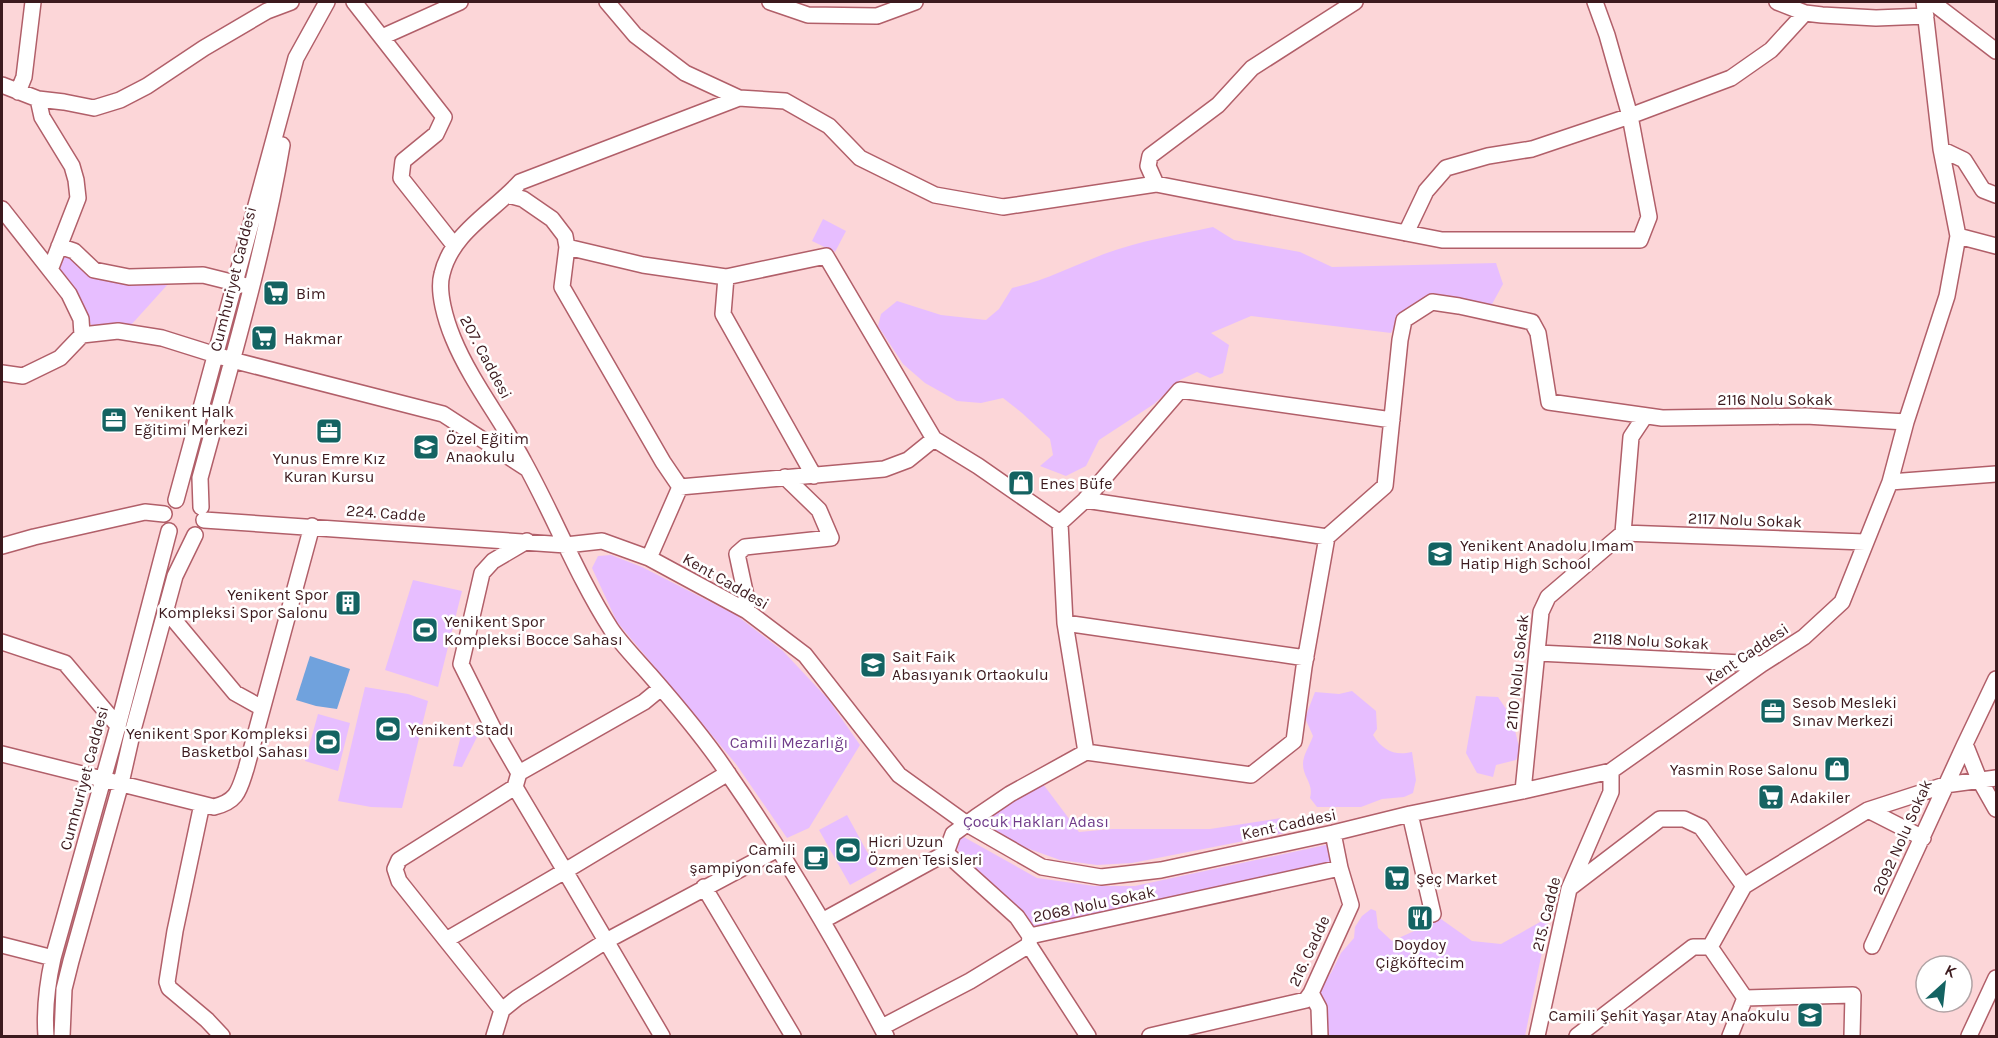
<svg xmlns="http://www.w3.org/2000/svg" width="1998" height="1038" font-family="Karla,sans-serif">
	<rect width="100%" height="100%" fill="#fcd6d8"/>
	<path fill="#e7beff" d="M 823,219 L 846,231 L 835,252 L 812,241 Z
		M 1213,227 L 1234,240 L 1300,252 L 1332,267 L 1496,263 L 1503,284 L 1491,306 L 1428,298 L 1401,313 L 1391,333 L 1251,316 L 1211,333 L 1229,345 L 1223,373 L 1210,378 L 1197,372 L 1180,380 L 1154,404 L 1099,440 L 1086,466 L 1066,476 L 1040,466 L 1053,455 L 1050,439 L 1022,413 L 1003,398 L 981,403 L 957,401 L 925,383 L 903,364 L 878,326 L 881,314 L 897,301 L 941,315 L 986,320 L 999,309 L 1012,288 C 1044,281 1073,266 1104,254 C 1139,241 1176,235 1213,227 Z
		M 64,253 L 73,256 L 169,283 L 131,325 L 92,326 L 58,272 Z
		M 611,555 L 642,567 L 736,615 L 783,651 L 828,699 L 860,745 L 809,828 L 787,838 L 736,764 L 617,622 L 592,568 L 598,556 Z
		M 413,580 L 462,591 L 438,687 L 385,670 Z
		M 365,687 L 408,694 L 428,701 L 402,808 L 371,807 L 338,801 Z
		M 1352,691 L 1376,711 L 1377,729 L 1373,735 C 1383,751 1395,756 1412,752 L 1416,780 L 1413,793 L 1404,797 L 1382,799 L 1361,807 L 1317,807 L 1310,798 C 1314,783 1303,778 1303,764 C 1303,755 1310,745 1313,736 L 1305,718 L 1315,692 L 1339,694 Z
		M 1476,696 L 1498,697 L 1512,718 L 1520,751 L 1516,760 L 1496,765 L 1493,777 L 1477,773 L 1466,753 Z
		M 318,714 L 350,723 L 338,771 L 305,761 Z
		M 463,728 L 477,737 L 462,767 L 453,766 Z
		M 1043,784 L 1079,832 L 1112,829 L 1210,829 L 1281,818 L 1285,833 L 1132,863 L 1097,865 L 1060,860 L 1021,846 L 986,826 L 983,821 L 986,816 Z
		M 847,815 L 877,870 L 850,885 L 819,830 Z
		M 962,836 L 1037,878 L 1094,886 L 1135,886 L 1330,844 L 1333,861 L 1034,930 L 1022,913 L 959,852 L 956,846 Z
		M 1371,909 L 1376,911 L 1378,928 L 1392,941 L 1441,919 L 1472,941 L 1501,944 L 1549,917 L 1525,1036 L 1326,1036 L 1315,992 L 1331,973 L 1341,953 L 1354,938 L 1355,927 L 1362,916 Z"/>
	<path fill="#70a2dd" d="M 310,656 L 350,669 L 337,709 L 316,706 L 296,700 Z"/>
	<g fill="none" stroke-linecap="round" stroke-linejoin="round">
		<defs>
			<path id="minor" d="M 354,2 L 444,117 L 436,134 L 403,161 L 401,178 L 454,245
				M 607,2 L 635,35 L 685,73 L 739,98
				M 770,2 L 808,15 L 877,16 L 915,2
				M 1777,2 L 1805,13 L 1822,15 L 1876,18 L 1926,16
				M 1932,2 L 1996,51
				M 382,37 L 460,2
				M 2,85 L 38,99 L 64,102 L 94,108 L 120,100 L 147,86 L 204,48 L 267,11 L 291,2
				M 18,92 L 24,77 L 33,2
				M 38,99 L 42,117 L 72,166 L 76,180 L 78,198 L 50,270
				M 1941,149 L 1964,160 L 1983,190 L 1996,195
				M 1156,184 L 1148,166 L 1150,156 L 1218,105 L 1252,68 L 1355,2
				M 508,195 L 523,199 L 552,219 L 565,236 L 567,247 L 562,287 L 663,462 L 680,487 L 649,558
				M 2,209 L 69,294 L 81,319 L 82,335 L 60,358 L 23,376 L 2,373
				M 1406,233 L 1426,191 L 1446,168 L 1488,156 L 1532,149 L 1630,116 L 1731,78 L 1771,50 L 1805,13
				M 1958,236 L 1996,246
				M 59,246 L 74,251 L 94,270 L 129,277 L 203,275 L 243,285
				M 567,247 L 643,265 L 726,277 L 826,256 L 934,439 L 978,466 L 1060,523 L 1065,623 L 1086,752 L 1010,794 L 976,817 L 953,834 L 946,853 L 822,921
				M 726,277 L 723,314 L 814,476
				M 82,335 L 118,331 L 162,338 L 232,360 L 443,414 L 526,468
				M 1890,482 L 1906,422 L 1947,296 L 1958,236 L 1941,149 L 1924,2
				M 680,487 L 884,469 L 908,460 L 934,439
				M 176,500 L 296,58 L 327,2
				M 1085,500 L 1327,537 L 1385,486 L 1400,340 L 1404,320 L 1432,302 L 1459,306 L 1532,322 L 1538,333 L 1549,402 L 1662,418 L 1806,416 L 1906,422
				M 201,507 L 200,478 C 230,367 263,258 282,145
				M 204,520 L 566,545 L 602,541 L 649,558 L 747,611 L 805,655 L 899,775 L 967,824 L 1042,867 L 1101,877 L 1161,870 L 1333,833 L 1410,814 L 1523,791 L 1611,771 L 1762,664 L 1804,637 L 1842,602 L 1890,482 L 1996,474
				M 1060,523 L 1085,500 L 1180,390 L 1392,420
				M 1623,533 L 1865,542
				M 2,546 L 34,537 L 145,512 L 164,514
				M 165,609 L 235,693 L 262,708
				M 747,611 L 746,596 L 737,554 L 745,547 L 831,538 L 819,510 L 785,477
				M 1065,623 L 1306,658
				M 2,642 L 65,663 L 118,726
				M 1538,653 L 1762,664
				M 1996,679 L 1965,744 L 1979,779 L 1996,809
				M 1086,752 L 1251,775 L 1294,741 L 1304,667 L 1327,537
				M 2,754 L 214,807 C 238,801 239,790 246,769 L 312,526
				M 519,773 L 644,702 L 661,688
				M 1523,791 L 1541,612 L 1548,597 L 1623,533 L 1631,437 L 1645,416
				M 202,804 L 175,931 L 167,982 L 169,988 L 207,1020 L 222,1036
				M 1868,810 L 1923,838
				M 1410,814 L 1433,914
				M 946,853 L 1017,917 L 1030,936
				M 704,887 L 793,1036
				M 1571,887 L 1660,819 L 1684,819 L 1701,827 L 1744,886
				M 446,940 L 399,881 L 395,869 L 399,860 L 515,787
				M 2,945 L 53,958
				M 1029,945 L 1088,1036
				M 1872,946 L 1965,744
				M 1311,993 L 1319,1008 L 1320,1036
				M 1745,998 L 1853,995 L 1852,1036
				M 502,1010 L 446,940 L 565,871 L 515,787 L 519,773 L 493,728 L 461,664 L 482,573 L 493,561 L 527,541
				M 502,1010 L 517,998 L 606,941 L 778,849
				M 882,1027 L 970,981 L 1029,945 L 1030,936 L 1340,868
				M 46,1036 C 44,1009 47,985 53,958 L 118,726 L 169,531
				M 62,1036 L 64,989 L 71,961 L 121,783 L 133,730 L 175,576 L 195,535
				M 494,1036 L 502,1010
				M 662,1036 L 565,871 L 728,773
				M 886,1036 C 839,947 787,858 729,775 C 706,740 678,707 650,675 C 637,660 622,645 611,629 C 577,576 554,516 524,462 C 502,420 471,382 453,338 C 446,321 437,292 442,274 C 452,232 493,212 520,182 L 739,98 L 785,101 L 829,126 L 860,158 L 935,195 L 1003,207 L 1156,184 L 1442,240 L 1640,240 L 1649,217 L 1630,116 L 1607,35 L 1595,2
				M 1150,1036 L 1306,1000 L 1311,993 L 1351,905 L 1340,868 L 1333,833
				M 1537,1036 L 1569,889 L 1611,792 L 1611,771
				M 1577,1036 L 1693,947 L 1710,947
				M 1730,1036 L 1745,998 L 1710,947 L 1744,886 L 1868,810 L 1945,785 L 1996,778
				M 1969,1036 L 1996,978"/>
		</defs>
		<use href="#minor" stroke="#b15f69" stroke-width="18"/>
		<use href="#minor" stroke="#fff" stroke-width="15"/>
	</g>
	<defs>
		<symbol id="supermarket-square" viewBox="-11 -11 22 22"><rect x="-9" y="-9" width="18" height="18" rx="4" fill="#146362" stroke="#fff"/><path d="M-6-5.5h2.5l.6 2H6L4.5 2H-2.5L-4.4-4H-6ZM-1.5 3.2a1.3 1.3 0 1 0 .1 0ZM3 3.2a1.3 1.3 0 1 0 .1 0Z" fill="#fff"/></symbol>
		<symbol id="office-square" viewBox="-11 -11 22 22"><rect x="-9" y="-9" width="18" height="18" rx="4" fill="#146362" stroke="#fff"/><path d="M-6-3h4V-5.5h4V-3h4V5H-6ZM-1-4.5V-3h2v-1.5ZM-6 0V1H6V0Z" fill="#fff"/></symbol>
		<symbol id="school-square" viewBox="-11 -11 22 22"><rect x="-9" y="-9" width="18" height="18" rx="4" fill="#146362" stroke="#fff"/><path d="M0-5L7-2L0 1L-7-2ZM-4 1L0 2.5L4 1V4Q0 6-4 4Z" fill="#fff"/></symbol>
		<symbol id="shop-square" viewBox="-11 -11 22 22"><rect x="-9" y="-9" width="18" height="18" rx="4" fill="#146362" stroke="#fff"/><path d="M-5-2.5h2.3a2.7 3.5 0 0 1 5.4 0H5L5.5 6h-11ZM-1.5-2.5h3a1.5 2.3 0 0 0-3 0Z" fill="#fff"/></symbol>
		<symbol id="building-square" viewBox="-11 -11 22 22"><rect x="-9" y="-9" width="18" height="18" rx="4" fill="#146362" stroke="#fff"/><path d="M-4-6H4V6H1V3H-1V6H-4ZM-2.5-4.3h1.7v1.8h-1.7ZM.8-4.3h1.7v1.8H.8ZM-2.5-1h1.7V.8h-1.7ZM.8-1h1.7V.8H.8Z" fill="#fff"/></symbol>
		<symbol id="stadium-square" viewBox="-11 -11 22 22"><rect x="-9" y="-9" width="18" height="18" rx="4" fill="#146362" stroke="#fff"/><path d="M0-5a6.5 5 0 1 0 0 10a6.5 5 0 1 0 0-10ZM-3.5-1.8h7v3.6h-7Z" fill="#fff"/></symbol>
		<symbol id="cafe-square" viewBox="-11 -11 22 22"><rect x="-9" y="-9" width="18" height="18" rx="4" fill="#146362" stroke="#fff"/><path d="M-5.5-4.5H6V0H3Q3 3.5 0 3.5H-2.5Q-5.5 3.5-5.5 0ZM3-3.2v2h1.7v-2ZM-6 4.5H4V6H-6Z" fill="#fff"/></symbol>
		<symbol id="restaurant-square" viewBox="-11 -11 22 22"><rect x="-9" y="-9" width="18" height="18" rx="4" fill="#146362" stroke="#fff"/><path d="M-5-6h1v4h1v-4h1v4h1v-4h1v5L-1.5 .5V6h-2V.5L-5-1ZM5-6V6H3V1.5H1.5Q1.5-4 5-6Z" fill="#fff"/></symbol>
	</defs>
	<g fill-rule="evenodd">
		<use href="#supermarket-square" x="261" y="278" width="30" height="30"/>
		<use href="#supermarket-square" x="249" y="323" width="30" height="30"/>
		<use href="#office-square" x="99" y="405" width="30" height="30"/>
		<use href="#office-square" x="314" y="416" width="30" height="30"/>
		<use href="#school-square" x="411" y="432" width="30" height="30"/>
		<use href="#shop-square" x="1006" y="468" width="30" height="30"/>
		<use href="#school-square" x="1425" y="539" width="30" height="30"/>
		<use href="#building-square" x="333" y="588" width="30" height="30"/>
		<use href="#stadium-square" x="410" y="615" width="30" height="30"/>
		<use href="#school-square" x="858" y="650" width="30" height="30"/>
		<use href="#office-square" x="1758" y="696" width="30" height="30"/>
		<use href="#stadium-square" x="373" y="714" width="30" height="30"/>
		<use href="#stadium-square" x="313" y="727" width="30" height="30"/>
		<use href="#shop-square" x="1822" y="754" width="30" height="30"/>
		<use href="#supermarket-square" x="1756" y="782" width="30" height="30"/>
		<use href="#stadium-square" x="833" y="835" width="30" height="30"/>
		<use href="#cafe-square" x="801" y="843" width="30" height="30"/>
		<use href="#supermarket-square" x="1382" y="863" width="30" height="30"/>
		<use href="#restaurant-square" x="1405" y="903" width="30" height="30"/>
		<use href="#school-square" x="1795" y="1000" width="30" height="30"/>
	</g>
	<g text-anchor="middle" dominant-baseline="central" stroke-width="5" stroke-linejoin="round" paint-order="stroke">
		<g font-size="16" fill="#3c1a1e" stroke="#fff">
			<text transform="translate(233 279) rotate(-76)">Cumhuriyet Caddesi</text>
			<text transform="translate(486 357) rotate(62)">207. Caddesi</text>
			<text x="1775" y="399">2116 Nolu Sokak</text>
			<text transform="translate(386 513) rotate(4)">224. Cadde</text>
			<text transform="translate(1745 520) rotate(2)">2117 Nolu Sokak</text>
			<text transform="translate(726 581) rotate(30)">Kent Caddesi</text>
			<text transform="translate(1651 641) rotate(3)">2118 Nolu Sokak</text>
			<text transform="translate(1747 654) rotate(-34)">Kent Caddesi</text>
			<text transform="translate(1517 672) rotate(-84)">2110 Nolu Sokak</text>
			<text transform="translate(84 778) rotate(-75)">Cumhuriyet Caddesi</text>
			<text transform="translate(1289 824) rotate(-12)">Kent Caddesi</text>
			<text transform="translate(1902 837) rotate(-66)">2092 Nolu Sokak</text>
			<text transform="translate(1094 904) rotate(-12)">2068 Nolu Sokak</text>
			<text transform="translate(1546 914) rotate(-76)">215. Cadde</text>
			<text transform="translate(1309 951) rotate(-65)">216. Cadde</text>
		</g>
		<g font-size="16" fill="#3c1a1e" stroke="#fff" text-anchor="start">
			<text x="296" y="293">Bim</text>
			<text x="284" y="338">Hakmar</text>
			<text x="134" y="411">Yenikent Halk<tspan x="134" dy="18">Eğitimi Merkezi</tspan></text>
			<text x="446" y="438">Özel Eğitim<tspan x="446" dy="18">Anaokulu</tspan></text>
			<text x="329" y="458" text-anchor="middle">Yunus Emre Kız<tspan x="329" dy="18">Kuran Kursu</tspan></text>
			<text x="1040" y="483">Enes Büfe</text>
			<text x="1460" y="545">Yenikent Anadolu Imam<tspan x="1460" dy="18">Hatip High School</tspan></text>
			<text x="328" y="594" text-anchor="end">Yenikent Spor<tspan x="328" dy="18">Kompleksi Spor Salonu</tspan></text>
			<text x="444" y="621">Yenikent Spor<tspan x="444" dy="18">Kompleksi Bocce Sahası</tspan></text>
			<text x="892" y="656">Sait Faik<tspan x="892" dy="18">Abasıyanık Ortaokulu</tspan></text>
			<text x="1792" y="702">Sesob Mesleki<tspan x="1792" dy="18">Sınav Merkezi</tspan></text>
			<text x="408" y="729">Yenikent Stadı</text>
			<text x="308" y="733" text-anchor="end">Yenikent Spor Kompleksi<tspan x="308" dy="18">Basketbol Sahası</tspan></text>
			<text x="1818" y="769" text-anchor="end">Yasmin Rose Salonu</text>
			<text x="1790" y="797">Adakiler</text>
			<text x="868" y="841">Hicri Uzun<tspan x="868" dy="18">Özmen Tesisleri</tspan></text>
			<text x="796" y="849" text-anchor="end">Camili<tspan x="796" dy="18">şampiyon cafe</tspan></text>
			<text x="1416" y="878">Şeç Market</text>
			<text x="1420" y="944" text-anchor="middle">Doydoy<tspan x="1420" dy="18">Çiğköftecim</tspan></text>
			<text x="1790" y="1015" text-anchor="end">Camili Şehit Yaşar Atay Anaokulu</text>
		</g>
		<g font-size="16" fill="#703c8a" stroke="#fff">
			<text x="789" y="742">Camili Mezarlığı</text>
			<text x="1036" y="821">Çocuk Hakları Adası</text>
		</g>
	</g>
	<rect width="1998" height="1038" fill="none" stroke="#3c1a1e" stroke-width="6"/>
	<g transform="translate(1944 984) rotate(27)"><circle r="28" fill="#ffffff" stroke="#b1a3a5" stroke-width="1.5"/>
	<path d="M0-4.5L10 22L0 15L-10 22Z" fill="#146362"/>
	<text y="-9" font-size="16" font-weight="bold" text-anchor="middle" fill="#3c1a1e">K</text>
	</g>
</svg>
